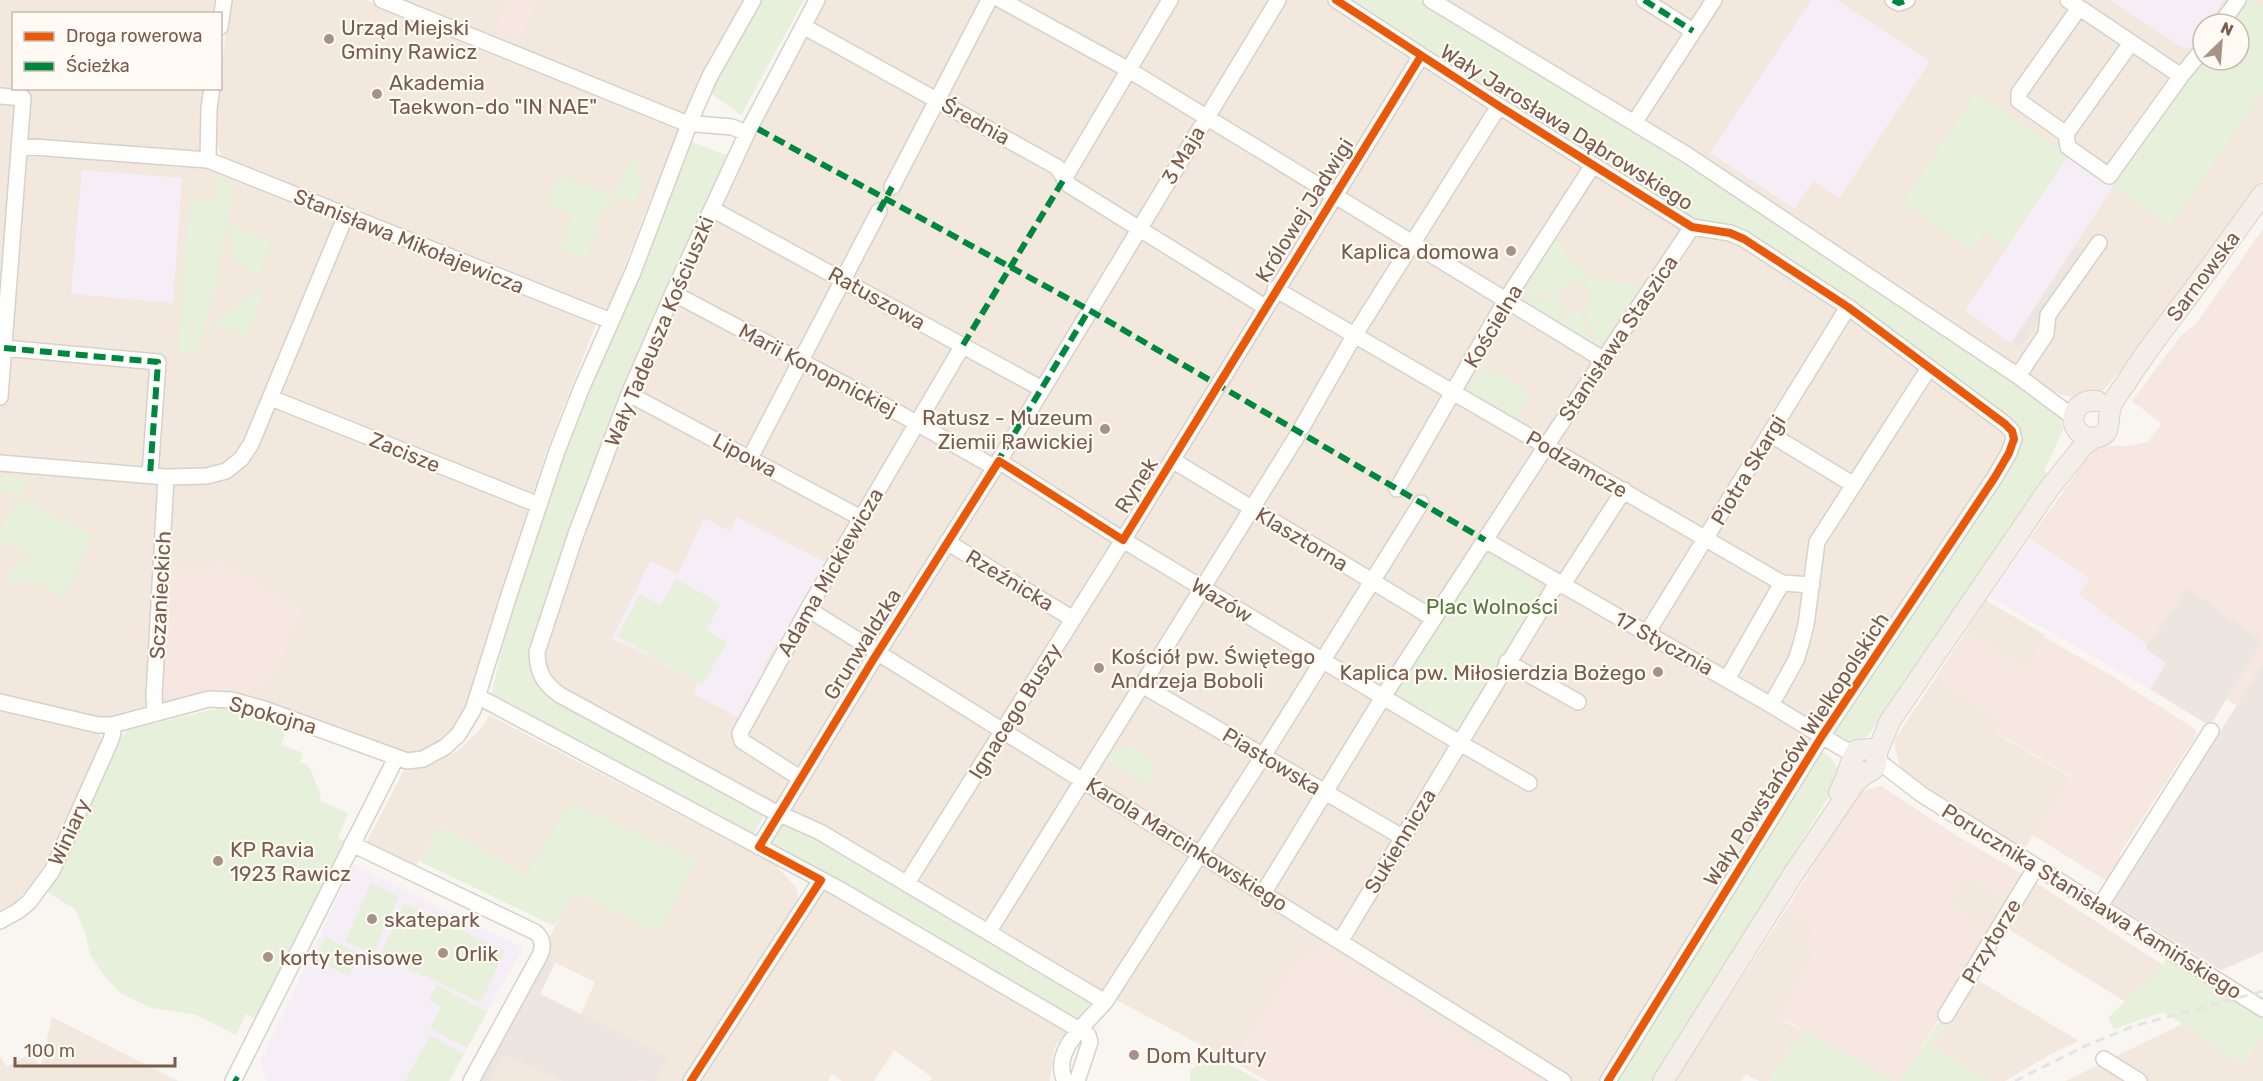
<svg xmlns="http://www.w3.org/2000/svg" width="2263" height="1081" font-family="Rubik,sans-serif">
	<rect width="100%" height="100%" fill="#f9f5f0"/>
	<path fill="#f2e8de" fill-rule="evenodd" d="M 0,0 L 224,0 L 220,14 L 14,14 L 14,88 L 212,89 L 208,160 L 346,215 L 271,398 L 539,505 L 473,710 L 423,759 L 232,700 L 98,725 L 102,741 L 53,848 L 36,881 L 15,902 L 0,910 Z
		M 231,0 L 365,0 L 682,127 L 657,194 L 652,195 L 607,312 L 230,162 L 221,154 L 214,135 L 217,89 L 220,88 L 221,69 Z
		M 382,0 L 753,0 L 689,117 Z
		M 821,0 L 1343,0 L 1747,236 L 2019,439 L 1606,1081 L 1268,1081 L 1102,992 L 827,828 L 776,808 L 554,684 L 546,674 L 541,650 L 640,376 L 727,186 Z
		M 1444,0 L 2263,0 L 2263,181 L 2168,312 L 2107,387 L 2099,394 L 2079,397 L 2066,396 L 2049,390 L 2026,376 L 1739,179 ZM 2203,24 L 2239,24 L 2239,60 L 2203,60 Z
		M 351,224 L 596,324 L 545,455 L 533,497 L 280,397 Z
		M 1986,600 L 2045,635 L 2027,668 L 1965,633 Z
		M 1936,677 L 2004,722 L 1997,734 L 2071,777 L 2024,849 L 1901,770 L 1895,748 L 1895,739 Z
		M 489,715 L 775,865 L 796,887 L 802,910 L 820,887 L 1067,1032 L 1054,1048 L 1050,1081 L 930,1081 L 932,1077 L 894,1050 L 874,1081 L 842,1081 L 832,1074 L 828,1081 L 490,1081 L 504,1055 L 581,1014 L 595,982 L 540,955 L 573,892 L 610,909 L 697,859 L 527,874 L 440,826 L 411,873 L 363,849 L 403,772 L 434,763 L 459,750 L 482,728 Z
		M 2021,873 L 2163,965 L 2127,1003 L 2002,925 L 1994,932 L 1949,904 L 1966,876 L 2022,880 Z
		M 1785,911 L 1813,928 L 1815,952 L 1778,1019 L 1804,1031 L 1768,1081 L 1759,1081 L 1746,1074 L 1741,1081 L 1675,1081 Z
		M 1974,978 L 2079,1041 L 2051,1054 L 2005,1081 L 1990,1081 L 1932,1046 Z
		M 52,1017 L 178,1081 L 0,1081 L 0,1056 L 7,1067 L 29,1054 L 41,1066 Z
		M 2182,1024 L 2243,1064 L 2263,1037 L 2263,1081 L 2066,1081 Z"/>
	<path fill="#f6e8e1" d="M 507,0 L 538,0 L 520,41 L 494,29 Z
		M 2263,229 L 2263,665 L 2237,706 L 2226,699 L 2261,642 L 2188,590 L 2147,645 L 2079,595 L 2088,578 L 2030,538 L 2092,451 L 2100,446 L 2127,446 L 2147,442 L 2162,424 L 2132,401 L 2181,335 L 2196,324 Z
		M 219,559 L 302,609 L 280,668 L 248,704 L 184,700 L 160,691 L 168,568 L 212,570 Z
		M 1965,633 L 2026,668 L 2044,637 L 2112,676 L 2195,729 L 2197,734 L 2119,855 L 2123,858 L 2108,882 L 2033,835 L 2071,776 L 1997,733 L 2003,721 L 1936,677 Z
		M 1881,786 L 1962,839 L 2021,873 L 2022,880 L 2008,902 L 1966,876 L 1949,904 L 1994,932 L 1900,1081 L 1897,1081 L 1790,1023 L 1778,1019 L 1815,952 L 1802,947 L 1812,928 L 1785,911 L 1859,792 Z
		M 1324,941 L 1362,964 L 1359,971 L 1493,1055 L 1499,1048 L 1551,1081 L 1268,1081 L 1231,1061 L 1305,948 L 1318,952 Z"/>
	<path fill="#ede5e0" d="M 2076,246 L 2084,252 L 2019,349 L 2011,343 Z
		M 2188,589 L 2262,641 L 2210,726 L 2150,689 L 2166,663 L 2145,649 L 2147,645 Z
		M 2263,665 L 2263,952 L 2221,970 L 2110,902 Z
		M 540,955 L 555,963 L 540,994 L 668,1057 L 656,1081 L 648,1081 L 640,1078 L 637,1081 L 563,1081 L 505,1055 L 490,1081 L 470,1081 Z"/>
	<path fill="#f6eef6" d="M 1811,0 L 1837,0 L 1930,61 L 1839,198 L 1813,181 L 1794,209 L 1710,153 Z
		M 2110,0 L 2224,0 L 2208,24 L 2203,24 L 2203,31 L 2191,48 L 2181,47 Z
		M 2069,155 L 2113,187 L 2012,342 L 2004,339 L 1965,310 Z
		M 82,170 L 182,178 L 173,303 L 71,294 Z
		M 737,517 L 829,564 L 787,637 L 777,642 L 765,664 L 760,686 L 741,719 L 697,696 L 694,691 L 698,684 L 652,657 L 612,639 L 650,561 L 678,574 L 704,518 L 730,531 Z
		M 2030,538 L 2089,579 L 2079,595 L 2147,645 L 2145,650 L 2166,663 L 2150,689 L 1990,597 Z
		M 353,865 L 523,948 L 449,1081 L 268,1081 L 265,1079 L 261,1060 Z"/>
	<path fill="#e7f0db" d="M 762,0 L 804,0 L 741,115 L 710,93 Z
		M 1343,0 L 1419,0 L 1804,238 L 1941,331 L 2060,418 L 2063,430 L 2044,471 L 2047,473 L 2010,533 L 1868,736 C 1852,745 1844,741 1829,732 L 2019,439 L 1844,300 L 1697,223 Z
		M 2244,0 L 2251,0 L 2263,8 L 2263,93 L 2170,226 L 2113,187 L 2190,74 L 2203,60 L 2239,60 L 2239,24 L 2227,24 Z
		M 1976,92 L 2069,155 L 2005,248 L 1984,232 L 1971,250 L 1903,202 Z
		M 689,141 L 729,156 L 573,534 L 529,658 C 532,677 537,685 552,696 L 765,813 L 752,837 L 492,693 L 514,593 L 562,452 Z
		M 631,157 L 640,161 L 637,172 L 646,176 L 634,205 L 619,198 L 613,206 L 607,204 L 598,223 L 601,225 L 586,259 L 559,248 L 572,214 L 546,205 L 559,175 L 614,195 Z
		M 214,174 L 235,183 L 219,266 L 218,275 L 223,278 L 217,283 L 201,341 L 200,352 L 178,351 L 189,200 L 216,200 L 217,180 L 213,179 Z
		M 233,225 L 272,242 L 258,278 L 236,262 L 230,240 Z
		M 1557,233 C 1560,251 1572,262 1586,272 L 1580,284 C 1570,281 1562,285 1558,295 L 1515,297 Z
		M 1591,274 L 1610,282 L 1641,284 L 1603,344 L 1599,346 L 1584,310 L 1590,297 L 1584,286 Z
		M 257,291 L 264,292 L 247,337 L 218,325 L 214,326 L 209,336 L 212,323 Z
		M 1558,298 L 1564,310 L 1557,322 L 1522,301 Z
		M 1568,312 L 1580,312 L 1594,345 L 1560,324 Z
		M 1481,368 L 1492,375 L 1495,371 L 1526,390 L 1524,394 L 1529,397 L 1514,420 L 1467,393 Z
		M 0,476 L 25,479 L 25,488 L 19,496 L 0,490 Z
		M 19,498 L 94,535 L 63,599 C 38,579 41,578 10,585 L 6,574 L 14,570 L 19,562 L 34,560 L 0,539 L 0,528 Z
		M 1482,551 L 1547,590 L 1459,730 L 1453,733 L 1395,696 L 1395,693 Z
		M 676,579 L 721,604 L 706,630 L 727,642 L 702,685 L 617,636 L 640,594 L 660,605 Z
		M 222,707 L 242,710 L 288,725 L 281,745 L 303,753 L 300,762 L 308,765 L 321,794 L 319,800 L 348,813 L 338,838 L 344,841 L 256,1019 L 246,1014 L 236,1035 L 196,1015 L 152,1008 L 122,994 L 104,976 L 90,954 L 85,933 L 75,909 L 47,892 L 61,870 L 119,739 L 128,730 Z
		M 1130,746 C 1150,750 1159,768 1150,787 L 1104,758 L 1113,750 Z
		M 1819,750 C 1833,758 1838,764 1839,780 L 1654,1081 L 1609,1081 Z
		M 569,803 L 697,859 L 660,933 L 574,892 L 554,926 L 419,861 L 440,826 L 527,874 Z
		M 781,823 L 787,823 L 834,845 L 1093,1002 L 1092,1007 L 1080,1021 L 1072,1020 L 777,851 L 769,843 Z
		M 371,883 L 399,896 L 373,954 L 345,941 Z
		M 404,903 L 505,951 L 481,1003 L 380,955 Z
		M 326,937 L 360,954 L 349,976 L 315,960 Z
		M 2171,950 L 2263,1009 L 2263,1037 L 2243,1064 L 2164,1012 L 2114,1029 L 2108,1018 L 2163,965 Z
		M 437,985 L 487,1012 L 467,1048 L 430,1028 L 441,1007 L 429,1000 Z
		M 1944,1014 L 1949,1017 L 1932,1046 L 1990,1081 L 1900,1081 Z
		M 1804,1031 L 1897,1081 L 1768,1081 Z
		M 430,1035 L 464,1054 L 449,1081 L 405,1081 Z
		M 1208,1052 L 1260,1081 L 1190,1081 L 1190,1071 Z"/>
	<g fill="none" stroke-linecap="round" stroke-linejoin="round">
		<defs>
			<path id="minor" d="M 382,0 L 683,122
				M 817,0 L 747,133 L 673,293 L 629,394 L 576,534 L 537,652 C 537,672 544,684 560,695 L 771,810 L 820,832 L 1105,1002
				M 1001,0 L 1129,70 L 1604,360
				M 1336,0 L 1499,106 L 1692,227 L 1730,233 L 1744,239 L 1848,307 L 2005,424 L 2012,431 L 2014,439 L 2009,453 L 1995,477 L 1822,736 L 1608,1081
				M 1431,0 L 1687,155 L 2018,376 L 2073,417
				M 1644,0 L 1693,31
				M 1893,0 L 1899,3 L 1907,0
				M 2068,0 L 2181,76 L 2203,49
				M 2221,24 L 2238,0
				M 803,26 L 1057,167 L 1069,185 L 1265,307
				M 220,27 L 224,0
				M 2131,43 L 2066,134 L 2068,147 L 2109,176 L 2181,76
				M 212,88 L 209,108 L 208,160 L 611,321
				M 0,96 L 23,98 L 0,397
				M 692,117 L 709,78 L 753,0
				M 1634,123 L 1714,0
				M 696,124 L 732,127 L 747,133
				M 2066,134 L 2019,101 L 2019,93 L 2079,8
				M 20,146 L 208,160
				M 1064,179 L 1170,0
				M 892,187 L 989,0
				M 712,209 L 1042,389
				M 1275,289 L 1782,583 L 1727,679
				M 673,293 L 904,416 L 994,467
				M 4,348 L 158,362 L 150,475
				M 2018,376 L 2046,334 L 2048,315 L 2099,243
				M 629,394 L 861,518
				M 271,398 L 539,505
				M 1302,427 L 1354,336 L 1499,106
				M 1770,434 L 1854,485
				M 750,458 L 879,211
				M 1172,460 L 1433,618
				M 999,461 L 1123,540 L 1421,56
				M 0,463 L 166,477 L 207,476 L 226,471 L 241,459 L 251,444 L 346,215
				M 1397,489 L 1506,300 L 1593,165
				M 1485,540 L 1771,705 L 1842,748 L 1854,753
				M 947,542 L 1073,619
				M 1557,583 L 1460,743 L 1383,697 L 1546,446 L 1692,227
				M 1782,583 L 1812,585
				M 1562,586 L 1624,490
				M 808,609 L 1563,1081
				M 1647,633 L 1848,307
				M 1507,662 L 1578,702
				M 1142,685 L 1402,837
				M 479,697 L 839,889 L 1088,1035 L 1090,1042 L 1077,1081
				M 0,702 L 98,725 L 112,725 L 209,699 L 232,700 L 264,709 L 407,761 L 423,759 L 445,747 L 458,735 L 473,710 L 510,592 L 557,451 L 582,387 L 633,272 L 687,130
				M 1771,705 L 1796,660 L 1801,644 L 1806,625 L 1817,542 L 1929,368
				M 155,713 L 154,696 L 166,477
				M 1877,760 L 1921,794 L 2263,1009
				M 800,778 L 742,741 L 740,733 L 808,609 L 963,345
				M 352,844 L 535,932 C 542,937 544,946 540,955 L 471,1081
				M 759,847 L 873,660 L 999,461 L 1278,0
				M 907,883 L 1123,540 L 1383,697 L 1264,892
				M 2100,906 L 2211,731
				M 0,921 L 18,911 L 29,902 L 52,871 L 110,742 L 113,733 L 112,725
				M 989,931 L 1297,436
				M 1341,940 L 1460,743 L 1529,783
				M 1946,1015 L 2036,867
				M 2104,1059 L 2139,1081
				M 233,1081 L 396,758
				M 691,1081 L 821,880
				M 1065,1081 C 1050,1051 1088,1022 1105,1002 L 1263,756 L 1421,503"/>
			<path id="major" d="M 2097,401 C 2071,398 2064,430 2089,438 C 2113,438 2107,425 2110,411 C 2111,401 2121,391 2126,383 C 2145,352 2168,323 2190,294 C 2215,261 2239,227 2263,194
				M 1876,755 L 1890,721 L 2048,490 L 2084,445 L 2093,438
				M 1839,792 C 1847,780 1851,757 1857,750 L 1870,749 L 1877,757 L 1875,768 L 1869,772 L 1859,772 L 1852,764
				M 1663,1081 L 1794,873 L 1854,784 L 1866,773"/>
		</defs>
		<use href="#minor" stroke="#d7d1cb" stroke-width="18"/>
		<use href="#major" stroke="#dad1cc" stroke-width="22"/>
		<use href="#minor" stroke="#fefefd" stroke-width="15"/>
		<use href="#major" stroke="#f3eee8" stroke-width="20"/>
		<path stroke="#e6e3e7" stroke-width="3" stroke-dasharray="9 6" stroke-linecap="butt" d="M 2015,1081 L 2085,1046 L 2131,1027 L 2263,991"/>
		<path stroke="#00873e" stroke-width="6" stroke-dasharray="12 6" stroke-linecap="butt" d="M 1644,0 L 1693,31
			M 1893,0 L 1899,3 L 1907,0
			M 758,129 L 1089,310 L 1485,540
			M 879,211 L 892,187
			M 963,345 L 1064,179
			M 4,348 L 158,362 L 150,475
			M 996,464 L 1089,310
			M 234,1078 L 238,1081"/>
		<defs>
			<path id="cycleway" d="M 1336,0 L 1499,106 L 1692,227 L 1730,233 L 1744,239 L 1848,307 L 2005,424 L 2012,431 L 2014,439 L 2009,453 L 1995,477 L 1822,736 L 1608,1081
				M 691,1081 L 821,880 L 759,847 L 873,660 L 999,461 L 1123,540 L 1421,56"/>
		</defs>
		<use href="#cycleway" stroke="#fffaf3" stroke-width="11"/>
		<use href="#cycleway" stroke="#e8590c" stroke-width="8"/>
	</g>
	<g fill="#a69286" stroke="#fffaf3" stroke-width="2">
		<circle cx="329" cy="39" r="6"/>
		<circle cx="377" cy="94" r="6"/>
		<circle cx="1511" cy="251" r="6"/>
		<circle cx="1105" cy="429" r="6"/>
		<circle cx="1099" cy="668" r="6"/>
		<circle cx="1658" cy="672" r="6"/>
		<circle cx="218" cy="861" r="6"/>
		<circle cx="372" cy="919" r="6"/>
		<circle cx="443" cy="953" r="6"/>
		<circle cx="268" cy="957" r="6"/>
		<circle cx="1134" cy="1055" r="6"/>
	</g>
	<g text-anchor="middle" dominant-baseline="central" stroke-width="4.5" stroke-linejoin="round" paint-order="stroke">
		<g font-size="21" fill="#7a5c4d" stroke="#fffaf3" text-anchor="start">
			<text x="341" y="27">Urząd Miejski<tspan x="341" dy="24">Gminy Rawicz</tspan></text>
			<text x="389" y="82">Akademia<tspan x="389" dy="24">Taekwon-do "IN NAE"</tspan></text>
			<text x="1499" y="251" text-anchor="end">Kaplica domowa</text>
			<text x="1093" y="417" text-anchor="end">Ratusz - Muzeum<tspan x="1093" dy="24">Ziemii Rawickiej</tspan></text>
			<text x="1111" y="656">Kościół pw. Świętego<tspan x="1111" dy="24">Andrzeja Boboli</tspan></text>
			<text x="1646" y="672" text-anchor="end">Kaplica pw. Miłosierdzia Bożego</text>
			<text x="230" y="849">KP Ravia<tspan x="230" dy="24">1923 Rawicz</tspan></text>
			<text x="384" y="919">skatepark</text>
			<text x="455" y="953">Orlik</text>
			<text x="280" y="957">korty tenisowe</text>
			<text x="1146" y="1055">Dom Kultury</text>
		</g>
		<g font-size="21" fill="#7a5c4d" stroke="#fffaf3">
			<text transform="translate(976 121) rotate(29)">Średnia</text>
			<text transform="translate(1567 127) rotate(32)">Wały Jarosława Dąbrowskiego</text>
			<text transform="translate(1183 155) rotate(-59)">3 Maja</text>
			<text transform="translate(1304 210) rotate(-58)">Królowej Jadwigi</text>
			<text transform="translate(409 241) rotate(22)">Stanisława Mikołajewicza</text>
			<text transform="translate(2203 276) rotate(-53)">Sarnowska</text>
			<text transform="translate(877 298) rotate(29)">Ratuszowa</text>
			<text transform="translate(1493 326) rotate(-59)">Kościelna</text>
			<text transform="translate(659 331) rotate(-67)">Wały Tadeusza Kościuszki</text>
			<text transform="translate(1618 338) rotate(-56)">Stanisława Staszica</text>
			<text transform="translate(818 370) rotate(28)">Marii Konopnickiej</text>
			<text transform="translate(405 452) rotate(22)">Zacisze</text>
			<text transform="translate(745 455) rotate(28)">Lipowa</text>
			<text transform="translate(1577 464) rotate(30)">Podzamcze</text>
			<text transform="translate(1748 470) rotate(-59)">Piotra Skargi</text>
			<text transform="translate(1136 485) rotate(-58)">Rynek</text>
			<text transform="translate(1302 539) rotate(31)">Klasztorna</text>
			<text transform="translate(830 572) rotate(-60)">Adama Mickiewicza</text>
			<text transform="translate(1010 580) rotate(31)">Rzeźnicka</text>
			<text transform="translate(160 595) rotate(-87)">Sczanieckich</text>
			<text transform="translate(1222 600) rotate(31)">Wazów</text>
			<text transform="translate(1664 643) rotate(29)">17 Stycznia</text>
			<text transform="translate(862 644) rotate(-58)">Grunwaldzka</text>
			<text transform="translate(1015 711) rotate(-58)">Ignacego Buszy</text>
			<text transform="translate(273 715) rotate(16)">Spokojna</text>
			<text transform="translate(1796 749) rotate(-57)">Wały Powstańców Wielkopolskich</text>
			<text transform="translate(1272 761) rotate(31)">Piastowska</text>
			<text transform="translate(69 832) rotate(-65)">Winiary</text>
			<text transform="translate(1400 841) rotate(-59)">Sukiennicza</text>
			<text transform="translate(1187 844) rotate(32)">Karola Marcinkowskiego</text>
			<text transform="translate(2092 901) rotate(32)">Porucznika Stanisława Kamińskiego</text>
			<text transform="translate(1991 941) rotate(-59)">Przytorze</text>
		</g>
		<g font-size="21" fill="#537a41" stroke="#fffaf3">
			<text x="1492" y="606">Plac Wolności</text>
		</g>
	</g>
	<rect x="12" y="12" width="210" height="78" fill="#fffaf3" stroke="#cabbb1" stroke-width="1.5"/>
	<rect x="24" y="32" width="30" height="9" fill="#e8590c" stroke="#cabbb1" stroke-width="1.5"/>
	<text x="66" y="42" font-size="18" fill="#7a5c4d">Droga rowerowa</text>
	<rect x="24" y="62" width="30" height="9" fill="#00873e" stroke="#cabbb1" stroke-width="1.5"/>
	<text x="66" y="72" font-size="18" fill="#7a5c4d">Ścieżka</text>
	<g transform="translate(2221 42) rotate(25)"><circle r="28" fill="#fffaf3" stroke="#cabbb1" stroke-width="1.5"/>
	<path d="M0-4.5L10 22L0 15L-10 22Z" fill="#a69286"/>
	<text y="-9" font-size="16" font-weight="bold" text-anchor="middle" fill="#7a5c4d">N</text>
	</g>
	<path d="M15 1057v9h160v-9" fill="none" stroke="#7a5c4d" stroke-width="3"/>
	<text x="24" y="1057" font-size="18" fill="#7a5c4d" stroke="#fffaf3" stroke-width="4.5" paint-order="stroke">100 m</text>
</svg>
